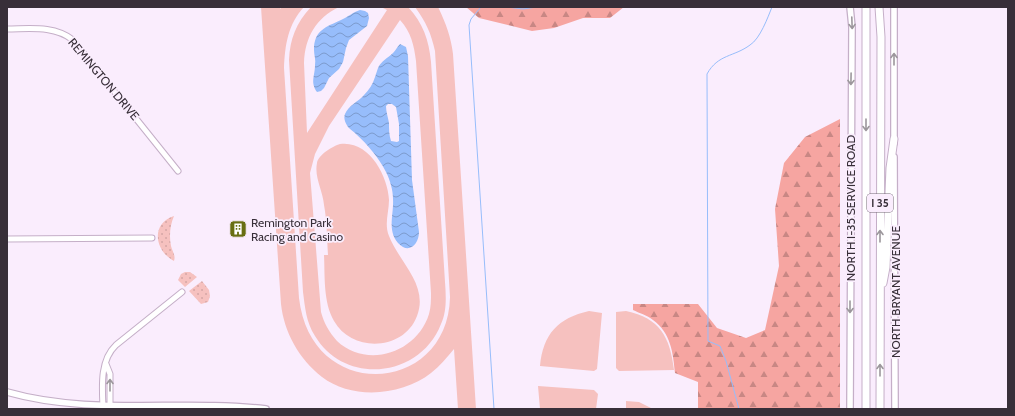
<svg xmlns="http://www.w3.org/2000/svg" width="1015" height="416" font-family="Cabin,sans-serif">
	<defs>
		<pattern id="grass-dots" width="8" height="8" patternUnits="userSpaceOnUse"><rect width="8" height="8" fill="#f6c1bf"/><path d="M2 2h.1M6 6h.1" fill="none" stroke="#d4a6a5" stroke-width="1.8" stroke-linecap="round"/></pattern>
		<pattern id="forest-firs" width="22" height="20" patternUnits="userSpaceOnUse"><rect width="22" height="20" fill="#f6a5a1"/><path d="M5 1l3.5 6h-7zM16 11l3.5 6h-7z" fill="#c88784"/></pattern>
		<pattern id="water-waves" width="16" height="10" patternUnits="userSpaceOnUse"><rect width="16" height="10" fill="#97bdfb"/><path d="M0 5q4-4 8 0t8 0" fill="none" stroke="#7c9acc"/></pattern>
	</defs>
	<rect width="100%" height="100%" fill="#faedfd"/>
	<path fill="url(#grass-dots)" d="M 174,216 C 170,225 169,236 171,246 C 172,251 176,255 174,261 C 155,251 150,224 174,216 Z
		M 185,272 L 190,272 L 197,277 L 185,287 L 178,280 L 181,274 Z
		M 202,281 L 209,290 L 210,296 L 208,302 L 201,304 L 189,291 Z"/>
	<path fill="url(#forest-firs)" d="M 466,7 L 624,7 L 610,18 L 583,18 L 554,28 L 532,31 L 479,18 Z
		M 840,119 L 840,409 L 698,409 L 698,382 L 675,373 C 673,353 671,333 653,320 C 647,315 639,313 633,310 L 633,304 L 698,304 L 717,328 L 746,338 L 765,330 L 779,266 L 775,209 L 784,163 L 805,137 Z"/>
	<path fill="#f6c1bf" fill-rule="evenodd" d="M 261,7 L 280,7 L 280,9 L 282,7 L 304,7 C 288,24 285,45 284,68 L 299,298 C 311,404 448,395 450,297 L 435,51 C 431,33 426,22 415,7 L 438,7 L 439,9 C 446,24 451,37 453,54 L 476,409 L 458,409 L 454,349 C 447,357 440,366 431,373 C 402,396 352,400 322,377 C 299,359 284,332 281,304 Z
		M 311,7 L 339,7 C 316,18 305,37 304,63 L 307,133 L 387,10 L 381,7 L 408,7 C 423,23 429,40 431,62 L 445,282 C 446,296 447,311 441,324 C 420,378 345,386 315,336 C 306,322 305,307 303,292 L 289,60 C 290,39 296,23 311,7 ZM 400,20 C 411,32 414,45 416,61 L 431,293 C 431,300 431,307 429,314 C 417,353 367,369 337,341 C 329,332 324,323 321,312 L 310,173 L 315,154 L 329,126 Z
		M 340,144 C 369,140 388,176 389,200 C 389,212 384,224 389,236 C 399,262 429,285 417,316 C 404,351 352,353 334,321 C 323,302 325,276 324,255 L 328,255 C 327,238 327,221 324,205 C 323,191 314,177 317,163 C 318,155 333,146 340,144 Z
		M 589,311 L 602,313 L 597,369 L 594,371 L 540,366 C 543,334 558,318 589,311 Z
		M 626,311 C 660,318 670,337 674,370 L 619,371 L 616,368 L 616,312 Z
		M 538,386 L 594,390 L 598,394 L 596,409 L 540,409 Z
		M 626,401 L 639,402 L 653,409 L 626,409 Z"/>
	<path fill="url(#water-waves)" fill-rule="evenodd" d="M 360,10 L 365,11 L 368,13 L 369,18 L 367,26 L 349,40 L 346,48 L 343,62 L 339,69 L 329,78 L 324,88 L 321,91 L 317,92 C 310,82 315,76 315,65 C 316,60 314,55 314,50 C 314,30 326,27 341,20 C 348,17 353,12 360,10 Z
		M 400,44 L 406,47 L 408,56 L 412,180 L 419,232 C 419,244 409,255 398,243 C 387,230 394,214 393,199 C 393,190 390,180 386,172 C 379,158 368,145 356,134 C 354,132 351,130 349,128 C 346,125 343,118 345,114 C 348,106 359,101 364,95 C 369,90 373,84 375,77 C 376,74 377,71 378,68 C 381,61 388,58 393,53 C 396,50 397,47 400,44 ZM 388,104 L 392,104 L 396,107 L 399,124 L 399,141 L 397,142 L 391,141 C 389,135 389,129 389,123 C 388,117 386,112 386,106 Z"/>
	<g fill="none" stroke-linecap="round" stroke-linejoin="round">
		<path stroke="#97bdfb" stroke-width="1" d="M 481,7 L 471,19 L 469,25 L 494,409
			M 507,7 L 523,9 L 537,7
			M 739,409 L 726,361 L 720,346 L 708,341 L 707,74 C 718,54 734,57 750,45 C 760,39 768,17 772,7"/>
		<defs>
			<path id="tertiary" d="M 7,29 C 29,29 54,25 73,40 L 178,171
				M 7,239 L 152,238
				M 106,364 L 110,374 L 110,407
				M 103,407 C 102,386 100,360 116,345 L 182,292"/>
			<path id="secondary" d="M 894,143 L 894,7
				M 894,157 L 895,409
				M 7,392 C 91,416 180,399 266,409
				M 850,409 L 852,27 L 850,7"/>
			<path id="motorway" d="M 879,7 L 881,37 L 880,409
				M 883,283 L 886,267 L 890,168 L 894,139
				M 866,409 L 866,7"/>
		</defs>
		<use href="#tertiary" stroke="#c5afc8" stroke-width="7"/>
		<use href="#secondary" stroke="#c5afc8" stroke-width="8"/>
		<use href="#motorway" stroke="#c5afc8" stroke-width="9"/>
		<use href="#tertiary" stroke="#fff" stroke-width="5"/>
		<use href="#secondary" stroke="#fff" stroke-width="5.5"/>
		<use href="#motorway" stroke="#fff" stroke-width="7"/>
	</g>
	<defs><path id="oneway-shaft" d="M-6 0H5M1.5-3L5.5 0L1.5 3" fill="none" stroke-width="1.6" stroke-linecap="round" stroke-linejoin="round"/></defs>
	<g stroke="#9c979c">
		<use href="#oneway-shaft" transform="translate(852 23) rotate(88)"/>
		<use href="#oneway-shaft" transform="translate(894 59) rotate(-90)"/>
		<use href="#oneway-shaft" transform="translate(851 79) rotate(91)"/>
		<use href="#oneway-shaft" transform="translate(866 125) rotate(90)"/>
		<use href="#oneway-shaft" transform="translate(880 236) rotate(-90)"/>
		<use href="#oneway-shaft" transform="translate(850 307) rotate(90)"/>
		<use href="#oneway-shaft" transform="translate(880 370) rotate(-90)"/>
		<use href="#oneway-shaft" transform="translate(110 385) rotate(-90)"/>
	</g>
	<defs>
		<symbol id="building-square" viewBox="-11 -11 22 22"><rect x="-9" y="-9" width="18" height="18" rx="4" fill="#686e12" stroke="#faedfd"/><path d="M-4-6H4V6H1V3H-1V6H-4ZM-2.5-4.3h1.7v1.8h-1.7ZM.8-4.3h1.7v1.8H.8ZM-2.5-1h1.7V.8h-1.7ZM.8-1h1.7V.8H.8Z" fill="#fff"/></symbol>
	</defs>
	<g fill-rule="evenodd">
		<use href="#building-square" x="228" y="219" width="20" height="20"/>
	</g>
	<g text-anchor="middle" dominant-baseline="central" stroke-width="3.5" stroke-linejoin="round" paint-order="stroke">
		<rect fill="#faedfd" stroke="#726874" stroke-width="1" x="867" y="194" width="26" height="18" rx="3"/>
		<g font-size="11" font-weight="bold" fill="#382f39">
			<text x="880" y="203">I 35</text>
		</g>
		<g font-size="12" fill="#382f39" stroke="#faedfd">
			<text transform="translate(104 79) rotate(50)">REMINGTON DRIVE</text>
			<text transform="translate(850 208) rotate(-90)">NORTH I-35 SERVICE ROAD</text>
			<text transform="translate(895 292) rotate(-90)">NORTH BRYANT AVENUE</text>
		</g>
		<g font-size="12" fill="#382f39" stroke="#faedfd" text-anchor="start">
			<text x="251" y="222">Remington Park<tspan x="251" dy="14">Racing and Casino</tspan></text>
		</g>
	</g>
	<rect width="1015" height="416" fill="none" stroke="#382f39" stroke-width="16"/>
</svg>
